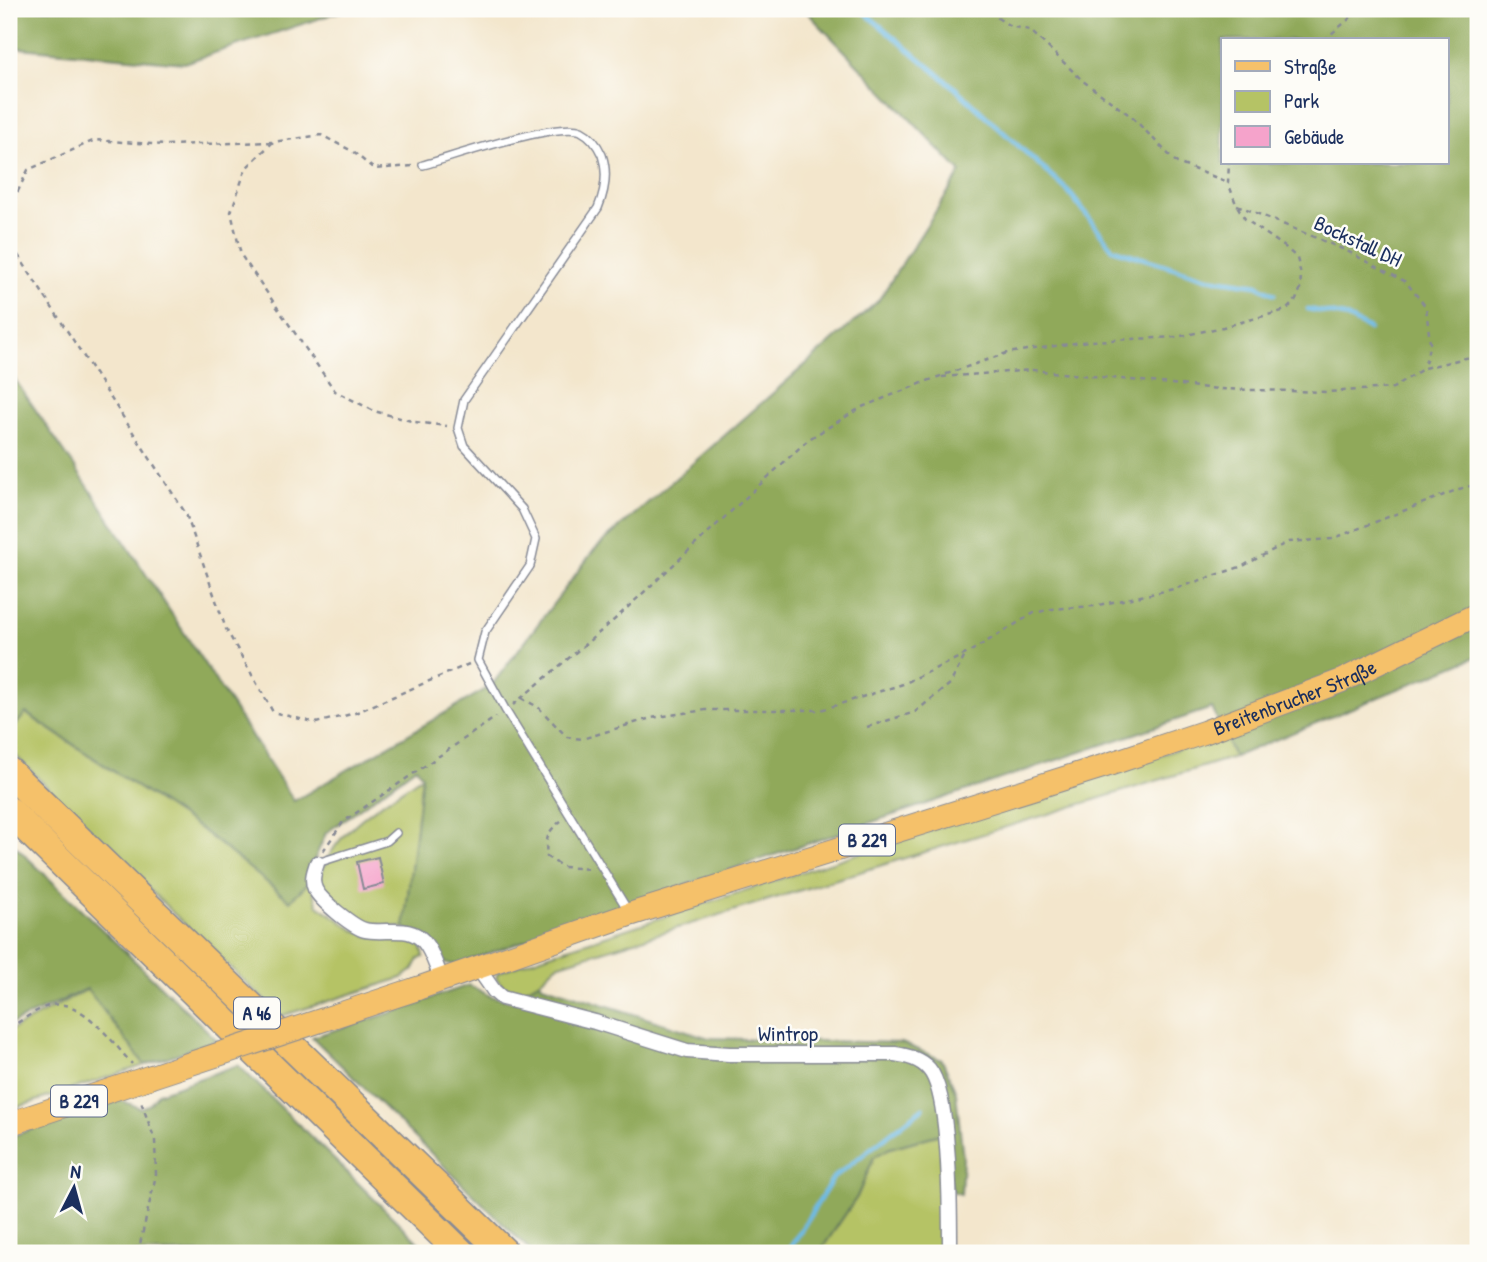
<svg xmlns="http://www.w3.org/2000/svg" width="1487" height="1262" font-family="'Patrick Hand',sans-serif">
	<rect width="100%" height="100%" fill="#fdfcf7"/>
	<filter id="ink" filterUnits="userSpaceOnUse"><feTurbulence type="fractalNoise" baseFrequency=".0143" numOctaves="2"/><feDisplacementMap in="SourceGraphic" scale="14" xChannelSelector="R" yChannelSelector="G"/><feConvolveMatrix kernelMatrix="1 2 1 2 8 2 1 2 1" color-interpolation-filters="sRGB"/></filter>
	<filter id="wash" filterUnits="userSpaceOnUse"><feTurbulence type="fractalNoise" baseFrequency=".00686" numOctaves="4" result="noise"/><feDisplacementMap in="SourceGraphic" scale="28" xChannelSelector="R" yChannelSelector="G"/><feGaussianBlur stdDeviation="1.57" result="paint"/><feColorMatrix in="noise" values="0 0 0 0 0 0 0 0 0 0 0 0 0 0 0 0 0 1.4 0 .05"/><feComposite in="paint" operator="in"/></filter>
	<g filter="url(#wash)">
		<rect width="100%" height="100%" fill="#f3e6cc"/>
		<path fill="#b5c365" stroke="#687962" stroke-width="2" d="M 25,713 L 202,830 L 290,900 L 310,881 L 318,905 L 354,930 L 368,936 L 413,940 L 422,948 L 424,957 L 419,959 L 413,970 L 402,978 L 281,1016 L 175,915 L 9,749 L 9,733 Z
			M 1224,734 L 1234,757 L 557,965 L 540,981 L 518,994 L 508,992 L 496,978 L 498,972 L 550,954 Z
			M 422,776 L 404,928 L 359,923 L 327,897 L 319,880 C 333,829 382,804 422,776 Z
			M 88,989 L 145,1065 L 9,1110 L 9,1031 Z
			M 940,1134 L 945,1253 L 819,1253 L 857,1197 L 874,1157 L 890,1148 Z"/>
		<path fill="#90a95a" stroke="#566c5c" stroke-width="2" fill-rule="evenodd" d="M 9,9 L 348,9 L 184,63 L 9,47 Z
			M 804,9 L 1478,9 L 1478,656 L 1234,757 L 1212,708 L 640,900 L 456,965 L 444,963 L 432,942 L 404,928 L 422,776 L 416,767 L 326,833 L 313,863 L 310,881 L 290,901 L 202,830 L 26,713 L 9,733 L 9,371 L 100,504 L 294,801 L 491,686 L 595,549 L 878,301 L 961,172 ZM 1223,40 L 1447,40 L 1447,163 L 1223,163 Z
			M 9,840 L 217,1040 L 145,1065 L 87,989 L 9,1025 Z
			M 540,981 L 542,985 L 709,1038 L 902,1043 L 942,1060 L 956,1092 L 963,1158 L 961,1194 L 953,1192 L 940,1134 L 890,1148 L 874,1157 L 857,1197 L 819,1253 L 533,1253 L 312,1037 L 423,1003 L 423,1001 L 469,985 L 490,996 L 514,1002 L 518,994 Z
			M 238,1065 L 429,1253 L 9,1253 L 9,1137 L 120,1100 L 140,1108 L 149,1105 L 158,1093 Z"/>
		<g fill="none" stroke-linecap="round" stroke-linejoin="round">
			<path stroke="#6dbbe7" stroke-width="4.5" d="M 860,9 L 955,88 L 1068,191 L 1113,249 L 1207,278 L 1257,285 L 1274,294
				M 1308,309 L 1344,316 L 1369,329
				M 787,1253 L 833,1178 L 923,1108"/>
		</g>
		<g id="blocks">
			<path fill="#f5a3cb" d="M 378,857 L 384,884 L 363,889 L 357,862 Z"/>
		</g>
	</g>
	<g filter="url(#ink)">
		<use href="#blocks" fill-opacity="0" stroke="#878a95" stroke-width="2"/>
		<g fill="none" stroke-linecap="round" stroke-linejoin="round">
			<defs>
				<path id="lane" d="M 423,165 C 453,157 557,121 581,131 C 591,136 598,146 602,155 C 608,172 605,191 598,208 L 464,400 L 458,428 L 464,446 L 522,509 L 536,539 L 530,566 L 485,632 L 478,660 L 506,711 L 629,912
					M 317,863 L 387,841 L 396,833"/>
				<path id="street" d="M 317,863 C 314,872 311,880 315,889 C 320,900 353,927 365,930 C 381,934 405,926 419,937 C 431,946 436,967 442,980
					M 478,968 L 494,991 L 502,998 L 595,1022 L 687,1051 L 729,1054 L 895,1054 C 908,1056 920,1059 929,1069 C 951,1094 950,1217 950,1253"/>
				<g id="primary">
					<path id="s1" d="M 416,989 L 631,914 L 1104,766 L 1205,732 L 1341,681 L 1478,614"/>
					<path d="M 9,1124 L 150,1077"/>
				</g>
				<path id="highway" d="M 9,772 L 505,1253
					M 9,811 L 461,1253"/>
			</defs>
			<use href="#lane" stroke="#878a95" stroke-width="10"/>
			<use href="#street" stroke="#878a95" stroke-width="17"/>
			<use href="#primary" stroke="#878a95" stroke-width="25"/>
			<use href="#highway" stroke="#878a95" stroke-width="31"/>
			<path stroke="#878a95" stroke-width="2.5" stroke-dasharray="5 5" stroke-linecap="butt" d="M 993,9 L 996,17 L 1010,26 L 1030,30 L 1083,81 L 1132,117 L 1177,163 L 1228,182
				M 1324,40 L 1361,9
				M 412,166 L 374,169 L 352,151 L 321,135 L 273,142 L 246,168 L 231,212 L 241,255 L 335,391 L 374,411 L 415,422 L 447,426
				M 1237,205 L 1345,250 L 1406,282 L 1426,307 L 1430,343 L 1424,368 L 1478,355
				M 9,210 L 28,170 L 95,140 L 165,145 L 272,142
				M 9,216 L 16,252 L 186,514 L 226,629 L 273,712 L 316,723 L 355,713 L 469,664
				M 942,377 L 1033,370 L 1219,389 L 1327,392 L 1393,388 L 1424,368
				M 521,698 L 538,707 L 567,737 L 582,739 L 651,718 L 705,710 L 821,710 L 903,684 L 966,654 L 1034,613 L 1052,609 L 1094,606 L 1174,589 L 1243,566 L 1288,542 L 1332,539 L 1459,489 L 1478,484
				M 513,705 L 614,620 L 809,439 L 862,407 L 935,378 L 1007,353 L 1089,341 L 1177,337 L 1223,327 L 1286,310 L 1296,300 L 1300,290 L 1301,275 L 1297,258 L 1285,247 L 1245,219 L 1236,204 L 1228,182 L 1229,163
				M 867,727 L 915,712 L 950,684 L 966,654
				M 561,821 C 547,831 545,840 547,857 L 563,867 L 590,869
				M 323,851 L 343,822 L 496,717
				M 9,1028 C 22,1021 37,1008 52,1005 C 82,998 114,1044 132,1064
				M 138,1253 L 156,1175 L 155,1140 L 140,1099"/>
			<use href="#lane" stroke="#fff" stroke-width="7"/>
			<use href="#street" stroke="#fff" stroke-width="14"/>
			<use href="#primary" stroke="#f5c16b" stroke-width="23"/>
			<use href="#highway" stroke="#f5c16b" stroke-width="28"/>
			<defs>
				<path id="primary-bridge" d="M 150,1077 L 416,989"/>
			</defs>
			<use href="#primary-bridge" stroke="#878a95" stroke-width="25" stroke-linecap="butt"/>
			<use href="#primary-bridge" stroke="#f5c16b" stroke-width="23"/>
		</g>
	</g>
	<g text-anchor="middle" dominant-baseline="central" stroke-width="5" stroke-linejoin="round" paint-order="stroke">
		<g fill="#fdfcf7" stroke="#5f6c8c" stroke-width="2">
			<rect x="839" y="824.5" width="56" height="31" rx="5"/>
			<rect x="234" y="997.5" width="46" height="31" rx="5"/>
			<rect x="51" y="1085.5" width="56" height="31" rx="5"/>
		</g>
		<g font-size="19" font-weight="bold" fill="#1b2f5e">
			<text x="867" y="840">B 229</text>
			<text x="257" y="1013">A 46</text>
			<text x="79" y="1101">B 229</text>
		</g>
		<g font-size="21" fill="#1b2f5e" stroke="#fdfcf7">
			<text transform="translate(1358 241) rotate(25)">Bockstall DH</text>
			<text stroke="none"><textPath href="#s1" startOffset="926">Breitenbrucher Straße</textPath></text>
			<text x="788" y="1033">Wintrop</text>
		</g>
	</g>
	<rect width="1487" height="1262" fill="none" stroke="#fdfcf7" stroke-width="35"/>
	<rect x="1221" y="38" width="228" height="126" fill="#fdfcf7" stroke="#a3aaba" stroke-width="2"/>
	<rect x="1235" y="61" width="35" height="10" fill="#f5c16b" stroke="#a3aaba" stroke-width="2"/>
	<text x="1284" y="74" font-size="21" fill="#1b2f5e">Straße</text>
	<rect x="1235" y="91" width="35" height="21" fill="#b5c365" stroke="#a3aaba" stroke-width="2"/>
	<text x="1284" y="108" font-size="21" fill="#1b2f5e">Park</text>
	<rect x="1235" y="126" width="35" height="21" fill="#f5a3cb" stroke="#a3aaba" stroke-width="2"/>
	<text x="1284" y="144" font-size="21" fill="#1b2f5e">Gebäude</text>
	<g transform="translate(74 1188) rotate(6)" stroke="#fdfcf7" stroke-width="5" paint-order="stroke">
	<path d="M0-5L12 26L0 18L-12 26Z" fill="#1b2f5e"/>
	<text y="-10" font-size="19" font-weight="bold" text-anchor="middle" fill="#1b2f5e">N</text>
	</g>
</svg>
